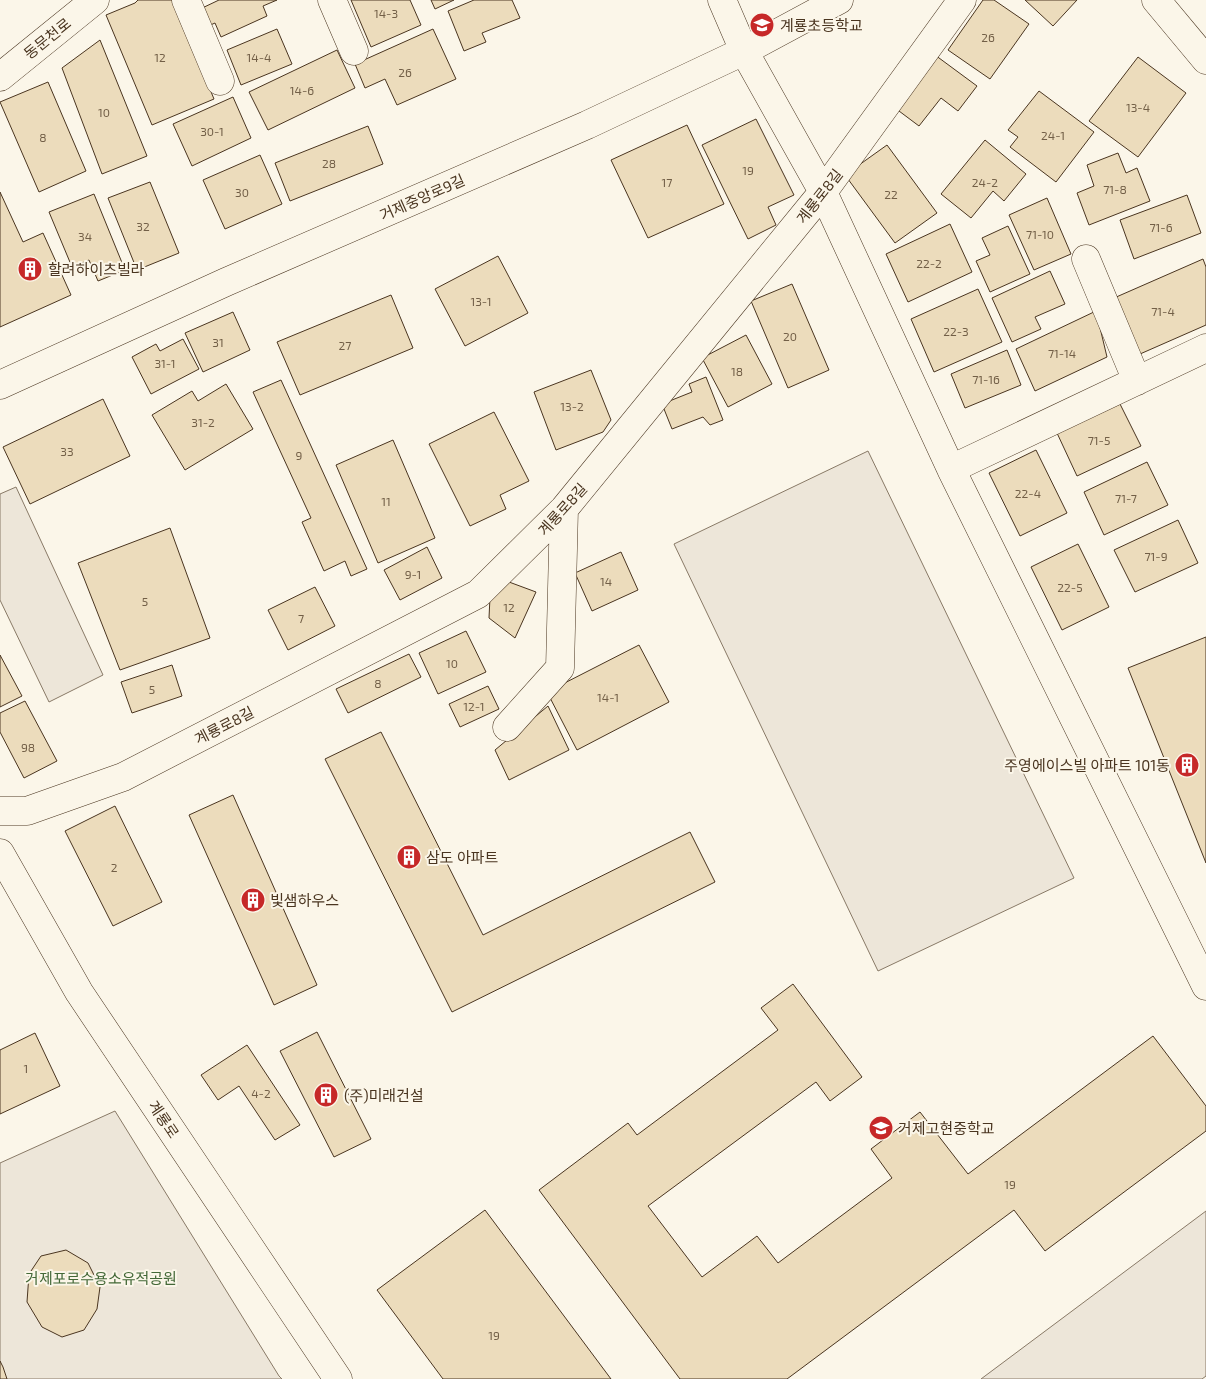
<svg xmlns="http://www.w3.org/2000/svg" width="1206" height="1379" font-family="'Exo 2','Noto Sans KR',sans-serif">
	<rect width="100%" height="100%" fill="#fbf6e9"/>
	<path fill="#ede6d9" stroke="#887966" d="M 868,451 L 1074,878 L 878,971 L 674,544 Z
		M 16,487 L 103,675 L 49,702 L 0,600 L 0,494 Z
		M 115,1111 L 279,1376 L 282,1379 L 0,1379 L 0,1163 Z
		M 1206,1211 L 1206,1376 L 1202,1379 L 981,1379 Z"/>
	<path fill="#ecdcbc" stroke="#4a3520" d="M 138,0 L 173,0 L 214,99 L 152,125 L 106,15 L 135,3 Z
		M 219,0 L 277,0 L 263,6 L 267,16 L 221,37 L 215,23 L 206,27 L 198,10 Z
		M 351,0 L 410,0 L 421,25 L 371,47 Z
		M 431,0 L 454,0 L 435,9 Z
		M 474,0 L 512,0 L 520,18 L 482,33 L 486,42 L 464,51 L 448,11 Z
		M 983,0 L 994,0 L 1029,24 L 990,79 L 948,50 Z
		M 1025,0 L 1077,0 L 1053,26 Z
		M 277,29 L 292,64 L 241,85 L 227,50 Z
		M 433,29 L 456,79 L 397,105 L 385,79 L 365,88 L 355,64 Z
		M 100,40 L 147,156 L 102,174 L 62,68 Z
		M 337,50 L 355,88 L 268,130 L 249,92 Z
		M 935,55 L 977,86 L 958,111 L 941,98 L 919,126 L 895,108 Z
		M 1138,57 L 1186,93 L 1138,157 L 1089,121 Z
		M 48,82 L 86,171 L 39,192 L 0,102 Z
		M 1039,91 L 1094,132 L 1056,182 L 1010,147 L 1018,137 L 1008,130 Z
		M 233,97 L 251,138 L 192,166 L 173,124 Z
		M 756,119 L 794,195 L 768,207 L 776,225 L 748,239 L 702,145 Z
		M 687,125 L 724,204 L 648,238 L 611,160 Z
		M 368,126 L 383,164 L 290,201 L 275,163 Z
		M 985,140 L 1026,174 L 1004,201 L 993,191 L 971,218 L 941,194 Z
		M 887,145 L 937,213 L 895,243 L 845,175 Z
		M 1118,153 L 1126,173 L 1137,168 L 1150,201 L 1089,225 L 1077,193 L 1094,186 L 1087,165 Z
		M 260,155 L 282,204 L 225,229 L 203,180 Z
		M 150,182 L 179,253 L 137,270 L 108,198 Z
		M 0,192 L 23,242 L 43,233 L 71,295 L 0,327 Z
		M 94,194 L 125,270 L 98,281 L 89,260 L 72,267 L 49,212 Z
		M 1187,195 L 1201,233 L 1134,259 L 1120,220 Z
		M 1047,198 L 1071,254 L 1034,270 L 1009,215 Z
		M 950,224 L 972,272 L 908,302 L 886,254 Z
		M 1008,226 L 1030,274 L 990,292 L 976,261 L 990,255 L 982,238 Z
		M 498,256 L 528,313 L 465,346 L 435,289 Z
		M 1203,259 L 1206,267 L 1206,325 L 1140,354 L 1114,298 Z
		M 1050,271 L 1065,304 L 1035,317 L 1041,329 L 1012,342 L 992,298 Z
		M 792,284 L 829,370 L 788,388 L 751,301 Z
		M 978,289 L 1002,342 L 934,372 L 911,319 Z
		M 391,295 L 413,348 L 300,395 L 277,342 Z
		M 1096,311 L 1107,357 L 1035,391 L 1016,349 Z
		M 233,312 L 250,350 L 203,372 L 185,333 Z
		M 746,335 L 772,384 L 728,407 L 702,358 Z
		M 183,339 L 199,369 L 151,394 L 132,357 L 156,344 L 160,351 Z
		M 1007,350 L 1021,385 L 965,408 L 951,374 Z
		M 591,370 L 611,420 L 603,432 L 556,450 L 534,392 Z
		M 706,377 L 723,420 L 710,425 L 703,417 L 672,429 L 662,404 L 692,392 L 689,384 Z
		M 281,380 L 367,569 L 351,576 L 345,561 L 324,571 L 302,522 L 311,518 L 253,392 Z
		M 226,384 L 253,429 L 185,470 L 152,415 L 192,391 L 198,401 Z
		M 103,399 L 130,456 L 30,504 L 3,447 Z
		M 1120,404 L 1141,446 L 1077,476 L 1057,433 Z
		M 494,412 L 529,481 L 500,495 L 506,509 L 470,526 L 429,444 Z
		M 393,440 L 435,538 L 378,563 L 336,465 Z
		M 1036,450 L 1067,513 L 1020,536 L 989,473 Z
		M 1147,462 L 1168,505 L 1104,535 L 1084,492 Z
		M 1178,520 L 1198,563 L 1135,592 L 1114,550 Z
		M 170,528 L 210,638 L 120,670 L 78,563 Z
		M 1078,544 L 1109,607 L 1062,630 L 1031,567 Z
		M 427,547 L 442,578 L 400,600 L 384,570 Z
		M 621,552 L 638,590 L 592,611 L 575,573 Z
		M 509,582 L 536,592 L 515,638 L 489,618 L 490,597 Z
		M 315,587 L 335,626 L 288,650 L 268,610 Z
		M 466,631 L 486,672 L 438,694 L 419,653 Z
		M 1206,637 L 1206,863 L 1128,668 Z
		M 639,645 L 669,702 L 577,750 L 547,692 Z
		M 409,654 L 421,677 L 348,713 L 336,689 Z
		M 0,655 L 22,696 L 0,707 Z
		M 172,665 L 182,696 L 132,713 L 121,682 Z
		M 488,686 L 499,709 L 460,727 L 449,704 Z
		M 25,701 L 57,761 L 24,778 L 0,732 L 0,713 Z
		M 548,706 L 569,750 L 509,780 L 495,750 Z
		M 381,732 L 483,935 L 690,832 L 715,882 L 452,1012 L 325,759 Z
		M 233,795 L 317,985 L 274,1005 L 189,815 Z
		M 115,806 L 162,902 L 113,926 L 65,831 Z
		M 793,984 L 862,1077 L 830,1101 L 816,1082 L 648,1206 L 702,1277 L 757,1236 L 778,1263 L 892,1178 L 871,1149 L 920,1112 L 968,1174 L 1153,1036 L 1206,1106 L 1206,1131 L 1045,1251 L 1014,1210 L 787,1379 L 680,1379 L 539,1190 L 628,1123 L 637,1135 L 778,1030 L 761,1008 Z
		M 317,1032 L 371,1139 L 334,1157 L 280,1051 Z
		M 35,1033 L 60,1086 L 0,1114 L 0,1050 Z
		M 247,1045 L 300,1125 L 275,1140 L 239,1086 L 218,1100 L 201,1075 Z
		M 485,1210 L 611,1379 L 443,1379 L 377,1290 Z
		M 66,1250 L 88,1263 L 100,1287 L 97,1309 L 84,1330 L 62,1337 L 42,1327 L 27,1302 L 29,1274 L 41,1256 Z
		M 0,1361 L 3,1367 L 7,1379 L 0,1379 Z"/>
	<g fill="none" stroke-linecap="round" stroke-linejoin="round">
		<defs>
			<path id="minor" d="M 186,0 L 220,81
				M 332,0 L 354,51
				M 722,0 L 744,51 L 823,192 L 951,469 L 1206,986
				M 1156,0 L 1206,60
				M 0,77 L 95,0
				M 1086,259 L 1137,381
				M 0,385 L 226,282 L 587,125 L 744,51 L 839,0
				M 951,469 L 1206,348
				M 507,727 L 560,668 L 564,509
				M 0,811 L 27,811 L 123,777 L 478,594 L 564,509 L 823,192 L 962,0
				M 0,853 L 79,992 L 338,1379"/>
		</defs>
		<use href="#minor" stroke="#4a3520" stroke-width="29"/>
		<use href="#minor" stroke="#fbf6e9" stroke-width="28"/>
	</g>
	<defs>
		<symbol id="school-disc" viewBox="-11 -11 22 22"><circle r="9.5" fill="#c62828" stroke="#fbf6e9"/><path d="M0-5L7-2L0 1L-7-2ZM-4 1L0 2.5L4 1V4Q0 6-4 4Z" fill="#fff"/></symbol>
		<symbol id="building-disc" viewBox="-11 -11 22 22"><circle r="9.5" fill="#c62828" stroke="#fbf6e9"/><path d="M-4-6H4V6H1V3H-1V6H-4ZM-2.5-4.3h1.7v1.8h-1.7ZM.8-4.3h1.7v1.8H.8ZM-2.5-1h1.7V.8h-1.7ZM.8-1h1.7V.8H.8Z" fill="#fff"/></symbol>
	</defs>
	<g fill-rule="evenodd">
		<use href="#school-disc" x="748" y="11" width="28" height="28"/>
		<use href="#building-disc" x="16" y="255" width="28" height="28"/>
		<use href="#building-disc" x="1173" y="751" width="28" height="28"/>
		<use href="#building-disc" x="395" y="843" width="28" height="28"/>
		<use href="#building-disc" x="239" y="886" width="28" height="28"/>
		<use href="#building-disc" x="312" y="1081" width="28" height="28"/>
		<use href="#school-disc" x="867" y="1114" width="28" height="28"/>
	</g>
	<g text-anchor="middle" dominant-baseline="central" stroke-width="4" stroke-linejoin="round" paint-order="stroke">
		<g font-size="12" fill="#725f47">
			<text x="386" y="13">14-3</text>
			<text x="988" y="37">26</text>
			<text x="160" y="57">12</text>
			<text x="259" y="57">14-4</text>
			<text x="405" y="72">26</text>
			<text x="302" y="90">14-6</text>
			<text x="1138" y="107">13-4</text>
			<text x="104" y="112">10</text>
			<text x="212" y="131">30-1</text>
			<text x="1053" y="135">24-1</text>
			<text x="43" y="137">8</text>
			<text x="329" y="163">28</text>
			<text x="748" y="170">19</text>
			<text x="667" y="182">17</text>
			<text x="985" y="182">24-2</text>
			<text x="1115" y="189">71-8</text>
			<text x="242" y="192">30</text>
			<text x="891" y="194">22</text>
			<text x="143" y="226">32</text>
			<text x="1161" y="227">71-6</text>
			<text x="1040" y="234">71-10</text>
			<text x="85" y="236">34</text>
			<text x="929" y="263">22-2</text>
			<text x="481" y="301">13-1</text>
			<text x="1163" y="311">71-4</text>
			<text x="956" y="331">22-3</text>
			<text x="790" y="336">20</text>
			<text x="218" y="342">31</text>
			<text x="345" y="345">27</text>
			<text x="1062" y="353">71-14</text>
			<text x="165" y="363">31-1</text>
			<text x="737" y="371">18</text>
			<text x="986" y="379">71-16</text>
			<text x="572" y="406">13-2</text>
			<text x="203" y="422">31-2</text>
			<text x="1099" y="440">71-5</text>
			<text x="67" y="451">33</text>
			<text x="299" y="455">9</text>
			<text x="1028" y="493">22-4</text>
			<text x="1126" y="498">71-7</text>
			<text x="386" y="501">11</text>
			<text x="1156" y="556">71-9</text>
			<text x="413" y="574">9-1</text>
			<text x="606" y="581">14</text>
			<text x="1070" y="587">22-5</text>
			<text x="145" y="601">5</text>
			<text x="509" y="607">12</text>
			<text x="301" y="618">7</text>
			<text x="452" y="663">10</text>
			<text x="378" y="683">8</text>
			<text x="152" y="689">5</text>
			<text x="608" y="697">14-1</text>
			<text x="474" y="706">12-1</text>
			<text x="28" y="747">98</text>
			<text x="114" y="867">2</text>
			<text x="26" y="1068">1</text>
			<text x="261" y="1093">4-2</text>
			<text x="1010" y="1184">19</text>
			<text x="494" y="1335">19</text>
		</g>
		<g font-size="15" fill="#4a3520" stroke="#fbf6e9" text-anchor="start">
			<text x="780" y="25">계룡초등학교</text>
			<text x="48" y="269">할려하이츠빌라</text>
			<text x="1170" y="765" text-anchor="end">주영에이스빌 아파트 101동</text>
			<text x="426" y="857">삼도 아파트</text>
			<text x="270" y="900">빛샘하우스</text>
			<text x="344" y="1095">(주)미래건설</text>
			<text x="898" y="1128">거제고현중학교</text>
		</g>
		<g font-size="15" fill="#4a3520" stroke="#fbf6e9">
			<text transform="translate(47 38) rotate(-39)">동문천로</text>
			<text transform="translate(819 196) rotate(-52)">계룡로8길</text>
			<text transform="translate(422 197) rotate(-24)">거제중앙로9길</text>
			<text transform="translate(562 509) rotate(-48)">계룡로8길</text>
			<text transform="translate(224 725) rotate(-27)">계룡로8길</text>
			<text transform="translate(164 1119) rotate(56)">계룡로</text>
		</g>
		<g font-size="15" fill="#436837" stroke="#fbf6e9">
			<text x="101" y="1278">거제포로수용소유적공원</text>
		</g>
	</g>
</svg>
